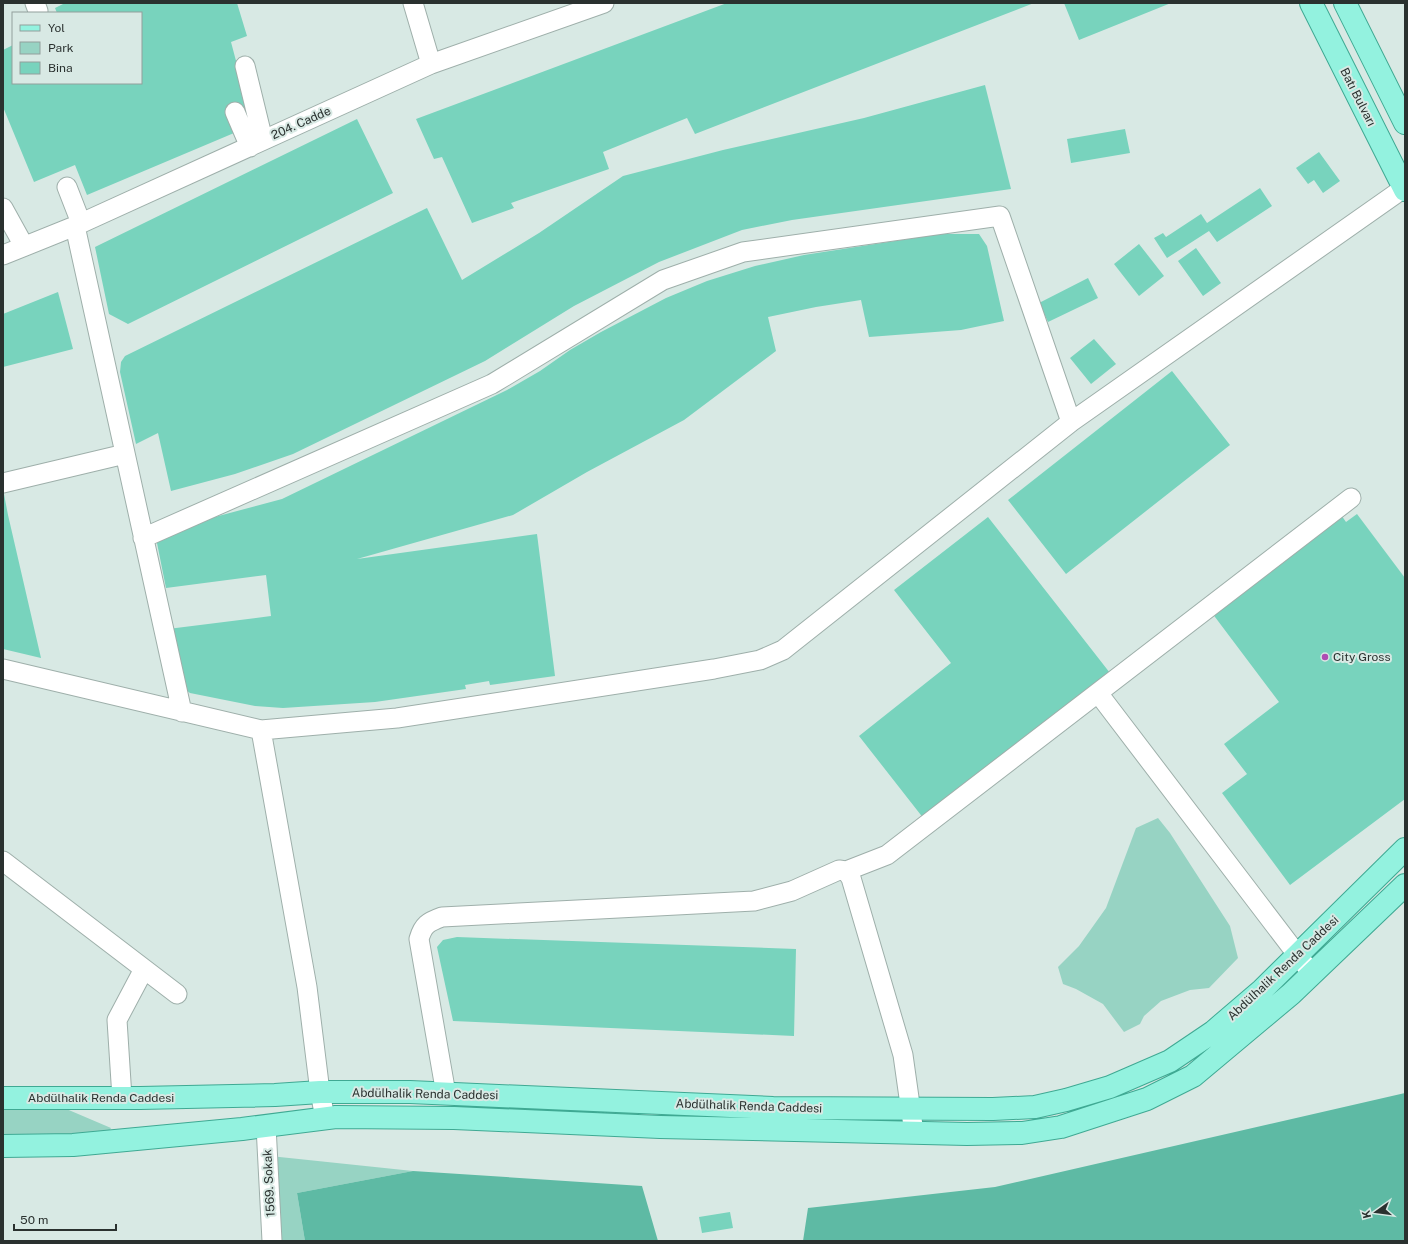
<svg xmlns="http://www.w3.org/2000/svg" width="1408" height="1244" font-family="'Public Sans',sans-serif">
	<rect width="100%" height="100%" fill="#d8e9e4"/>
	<path fill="#97d3c3" d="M 1158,818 L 1170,833 L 1230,926 L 1238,958 L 1209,988 L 1190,990 L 1161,1001 L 1144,1016 L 1140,1024 L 1124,1032 L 1103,1004 L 1076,989 L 1063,984 L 1058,967 L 1079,946 L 1106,908 L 1136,828 Z
		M 57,1105 L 111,1128 L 107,1135 L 3,1136 L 3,1107 Z
		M 270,1156 L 413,1171 L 297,1193 L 305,1241 L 277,1241 Z"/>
	<path fill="#5ebaa4" d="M 1405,1093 L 1405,1241 L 803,1241 L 808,1208 L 995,1187 Z
		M 413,1171 L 642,1186 L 658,1241 L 305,1241 L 297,1193 Z"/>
	<path fill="#78d3bd" d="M 65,3 L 237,3 L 247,36 L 231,42 L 253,125 L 87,195 L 75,165 L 34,182 L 3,107 L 3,50 L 13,45 L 13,83 L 141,83 L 141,13 L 57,13 L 55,8 Z
		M 727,3 L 1034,3 L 695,134 L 687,118 L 603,152 L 609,169 L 511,203 L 514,208 L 472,223 L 442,157 L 434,159 L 416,119 Z
		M 1064,3 L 1171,3 L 1079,40 Z
		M 985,85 L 1011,189 L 792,220 L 742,230 L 659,262 L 574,306 L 485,361 L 293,454 L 235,474 L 171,491 L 158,433 L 136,444 L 120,372 L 121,362 L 125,356 L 427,208 L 462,280 L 539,233 L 623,176 L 723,150 L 864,118 Z
		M 357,119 L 393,193 L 128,324 L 109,314 L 95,247 Z
		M 1125,129 L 1130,153 L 1071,163 L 1067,139 Z
		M 1319,152 L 1340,181 L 1323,193 L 1314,180 L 1308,184 L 1296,168 Z
		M 1260,188 L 1272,206 L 1217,242 L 1209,231 L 1167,258 L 1154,238 L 1163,233 L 1166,237 L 1201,214 L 1207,223 Z
		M 940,234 L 979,234 L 987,246 L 1004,321 L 961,330 L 869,337 L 861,300 L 816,307 L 768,317 L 776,351 L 684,420 L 587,472 L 513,515 L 357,559 L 537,534 L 555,676 L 490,685 L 489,681 L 465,685 L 466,689 L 375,702 L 283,708 L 255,706 L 190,693 L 179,685 L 168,629 L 271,616 L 266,575 L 166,588 L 155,533 L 282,499 L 507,390 L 540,371 L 570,350 L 601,332 L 666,298 L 707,281 L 755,266 L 804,255 Z
		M 1139,244 L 1164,276 L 1139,296 L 1114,264 Z
		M 1196,248 L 1221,283 L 1203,296 L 1178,261 Z
		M 1088,278 L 1098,298 L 1048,322 L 1039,303 Z
		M 58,292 L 73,349 L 3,367 L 3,314 Z
		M 1094,339 L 1116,364 L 1091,384 L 1070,358 Z
		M 1172,371 L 1230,445 L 1066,574 L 1008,500 Z
		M 4,494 L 8,515 L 41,658 L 3,649 Z
		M 1339,512 L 1346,522 L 1357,514 L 1405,578 L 1405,799 L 1290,885 L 1222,793 L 1247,774 L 1224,744 L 1279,702 L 1212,613 Z
		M 988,517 L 1110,673 L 924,819 L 859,736 L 951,663 L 894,590 Z
		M 457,937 L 796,949 L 794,1036 L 453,1021 L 437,947 L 443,940 Z
		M 730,1212 L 733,1228 L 702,1233 L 699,1217 Z"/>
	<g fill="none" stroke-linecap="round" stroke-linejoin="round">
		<defs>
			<path id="minor" d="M 35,3 L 38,11
				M 413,3 L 431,64
				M 245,66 L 263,140
				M 235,112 L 250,147
				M 67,187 L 81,223
				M 3,208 L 24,246
				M 75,226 L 182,712
				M 3,255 L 75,226 L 431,64 L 604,3
				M 3,483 L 125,454
				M 143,538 L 492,384 L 663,280 L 743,252 L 1000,216 L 1071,422
				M 3,669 L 261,730 L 397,718 L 714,669 L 760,660 L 783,650 L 1071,422 L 1404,188
				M 1098,693 L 1312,974
				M 261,730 L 307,987 L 320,1092 L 325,1118
				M 3,861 L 177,994
				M 846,871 L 887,855 L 1351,498
				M 446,1094 L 419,939 C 423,925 428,922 442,917 L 754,901 L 792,891 L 839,870 L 846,871 L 851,878 L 903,1055 L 914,1133
				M 122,1098 L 117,1020 L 144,969
				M 266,1126 L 272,1241"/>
			<path id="major" d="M 1311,3 L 1405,190
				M 1345,3 L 1405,123
				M 3,1098 L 140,1098 L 275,1095 L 320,1092 L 410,1092 L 773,1108 L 993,1109 L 1035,1107 L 1066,1100 L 1110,1087 L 1170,1061 L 1213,1032 L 1262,990 L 1405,849
				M 3,1146 L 73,1145 L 242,1129 L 336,1117 L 454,1118 L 660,1127 L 967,1134 L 1022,1133 L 1061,1127 L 1147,1099 L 1193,1076 L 1291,994 L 1405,885"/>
		</defs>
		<use href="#minor" stroke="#9eafaa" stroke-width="21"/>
		<use href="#major" stroke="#3fa993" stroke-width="24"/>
		<use href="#minor" stroke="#fff" stroke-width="19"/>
		<use href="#major" stroke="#93f2df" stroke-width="22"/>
	</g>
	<circle fill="#af4db3" stroke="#d8e9e4" stroke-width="1.5" cx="1325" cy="657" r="4"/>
	<g text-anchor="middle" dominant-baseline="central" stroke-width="4" stroke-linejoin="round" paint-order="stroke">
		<g font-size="12" fill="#2a312f" stroke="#d8e9e4">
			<text transform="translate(1358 97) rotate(63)">Batı Bulvarı</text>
			<text transform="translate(301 123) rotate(-24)">204. Cadde</text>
			<text transform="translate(1283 968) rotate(-43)">Abdülhalik Renda Caddesi</text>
			<text transform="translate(425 1094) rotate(1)">Abdülhalik Renda Caddesi</text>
			<text x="101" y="1098">Abdülhalik Renda Caddesi</text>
			<text transform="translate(749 1106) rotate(2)">Abdülhalik Renda Caddesi</text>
			<text transform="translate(269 1183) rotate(-93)">1569. Sokak</text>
		</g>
		<g font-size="12" fill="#2a312f" stroke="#d8e9e4" text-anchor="start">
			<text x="1333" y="657">City Gross</text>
		</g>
	</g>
	<rect width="1408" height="1244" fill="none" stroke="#2a312f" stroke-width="8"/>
	<rect x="12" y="12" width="130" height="72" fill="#d8e9e4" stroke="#929f9c"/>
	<rect x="20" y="25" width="20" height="6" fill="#93f2df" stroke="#929f9c"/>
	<text x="48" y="32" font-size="12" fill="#2a312f">Yol</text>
	<rect x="20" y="42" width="20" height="12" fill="#97d3c3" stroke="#929f9c"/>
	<text x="48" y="52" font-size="12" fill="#2a312f">Park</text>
	<rect x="20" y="62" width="20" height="12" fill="#78d3bd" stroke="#929f9c"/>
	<text x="48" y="72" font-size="12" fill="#2a312f">Bina</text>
	<g transform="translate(1376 1212) rotate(256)" stroke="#d8e9e4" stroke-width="3" paint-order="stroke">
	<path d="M0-3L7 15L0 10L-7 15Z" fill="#2a312f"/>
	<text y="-6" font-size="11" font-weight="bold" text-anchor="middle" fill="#2a312f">K</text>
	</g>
	<path d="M14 1224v6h102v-6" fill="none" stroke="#2a312f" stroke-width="2"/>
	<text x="20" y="1224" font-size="12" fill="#2a312f" stroke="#d8e9e4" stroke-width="3" paint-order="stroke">50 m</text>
</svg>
